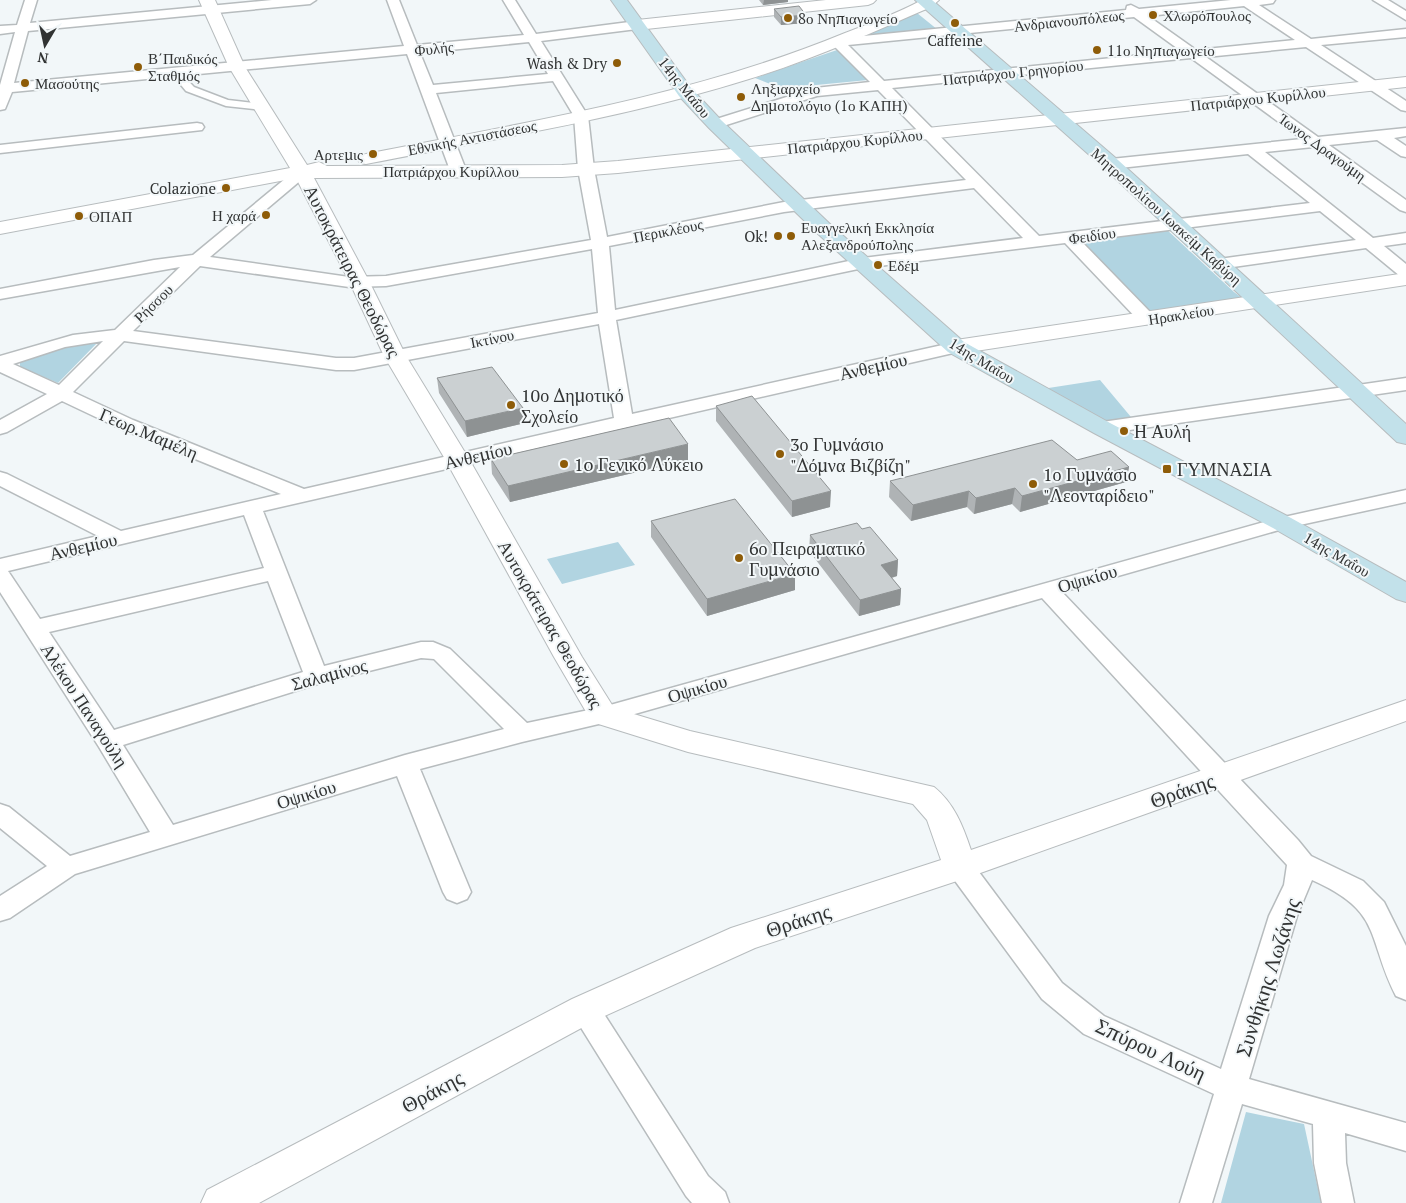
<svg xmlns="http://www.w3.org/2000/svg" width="1406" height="1203" font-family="'PT Serif',serif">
	<rect width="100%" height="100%" fill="#f2f7f9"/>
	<path fill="#b1d4e1" d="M 917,13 L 938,30 L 854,38 Z
		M 837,50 L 868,80 L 816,85 L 790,92 L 755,78 Z
		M 1166,229 L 1234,292 L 1245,300 L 1150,315 L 1081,240 Z
		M 86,342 L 98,342 L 58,383 L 20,367 L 20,361 Z
		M 1100,380 L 1131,417 L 1101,423 L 1042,389 Z
		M 618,542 L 635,565 L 562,584 L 547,559 Z
		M 1246,1112 L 1304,1124 L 1321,1203 L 1221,1203 Z"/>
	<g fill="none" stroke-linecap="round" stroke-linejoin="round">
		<defs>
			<path id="pedestrian" d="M 176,70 L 179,71 L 194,87 L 228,100 L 263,104 L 268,107 L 263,110 L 226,106 L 186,91 L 171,73 Z"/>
			<path id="minor" d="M 25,0 L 37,0 L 30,23 L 272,0 L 316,0 L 310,4 L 28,31 L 14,83 L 404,46 L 387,0 L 399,0 L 417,45 L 524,35 L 503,0 L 515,0 L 536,34 L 637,21 L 641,22 L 643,25 L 641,28 L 637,29 L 541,41 L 588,116 L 594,169 L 607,237 L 784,202 L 966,180 L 878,90 L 817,96 L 720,127 L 710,127 L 708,124 L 710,121 L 815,88 L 870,82 L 833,45 L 831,42 L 833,39 L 1126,10 L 1127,6 L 1131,5 L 1139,9 L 1231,0 L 1275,0 L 1273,3 L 1259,5 L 1311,39 L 1406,29 L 1406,37 L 1321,45 L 1406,101 L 1406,111 L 1401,110 L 1306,47 L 1206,57 L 1318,137 L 1406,128 L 1406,136 L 1394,138 L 1406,146 L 1406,157 L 1401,156 L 1377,140 L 1329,145 L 1406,200 L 1406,212 L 1400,210 L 1313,147 L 1265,152 L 1373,238 L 1406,233 L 1406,243 L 1384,246 L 1406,264 L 1406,277 L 1400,276 L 1366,248 L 1219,269 L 1213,268 L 1211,264 L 1213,260 L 1219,259 L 1356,240 L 1320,211 L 1081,241 L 1153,315 L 1156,319 L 1153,323 L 1147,324 L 1141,323 L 1065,243 L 863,268 L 616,320 L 632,414 L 956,342 L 962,343 L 965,347 L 962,351 L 263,511 L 324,666 L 421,642 L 433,642 L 450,649 L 527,723 L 603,707 L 1275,519 L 1406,490 L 1406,502 L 1286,528 L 1062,592 L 1298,840 L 1311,856 L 1363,881 L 1384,902 L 1406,946 L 1406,1000 L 1396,996 C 1366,937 1384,912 1312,880 L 1297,916 L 1249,1079 L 1406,1123 L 1406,1151 L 1345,1133 L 1346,1163 L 1354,1203 L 1322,1203 L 1314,1163 L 1313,1124 L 1242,1104 L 1212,1203 L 1180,1203 L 1214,1094 L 1084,1034 L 1042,999 L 950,874 L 946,867 L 950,860 L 960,857 L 970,860 L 1062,983 L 1104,1016 L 1221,1069 L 1269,916 L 1284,885 L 1287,865 L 1042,598 L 603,723 L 522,742 L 420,769 L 471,892 L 467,899 L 457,903 L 447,899 L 443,892 L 397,776 L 75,874 L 10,918 L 0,921 L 0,896 L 47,866 L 0,828 L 0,804 L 9,807 L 70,856 L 150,832 L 99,747 L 0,592 L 0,559 L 98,536 L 0,486 L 0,472 L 7,474 L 121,531 L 281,494 L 119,428 L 62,401 L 7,432 L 0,434 L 0,420 L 47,394 L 0,372 L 0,356 L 73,335 L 115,330 L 180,267 L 0,299 L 0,289 L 154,260 L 193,255 L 297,169 L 307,169 L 310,172 L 307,175 L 210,257 L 349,277 L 386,276 L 591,240 L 578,169 L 574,116 L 553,81 L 436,93 L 466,170 L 463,173 L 453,173 L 450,170 L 407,54 L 12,92 L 5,109 L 0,110 L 0,85 L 15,32 L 0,34 L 0,26 L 17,25 ZM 1244,6 L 1295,40 L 1196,50 L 1148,16 ZM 1134,17 L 1181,51 L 884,81 L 848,45 ZM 529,42 L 548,74 L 433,85 L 420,53 ZM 1191,58 L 1302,139 L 1111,159 L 1106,161 L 1103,164 L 1106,167 L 1111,169 L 1248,154 L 1310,203 L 1039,236 L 892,88 ZM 974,188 L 1023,238 L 863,258 L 615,310 L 609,246 L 784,212 ZM 592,249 L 598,313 L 354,358 L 336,358 L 133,331 L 200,266 L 349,287 L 386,286 ZM 599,324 L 614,418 L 304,489 L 133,420 L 73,392 L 124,341 L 336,370 L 354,370 ZM 103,341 L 59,385 L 13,364 L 65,347 ZM 244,515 L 264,568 L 40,619 L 8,571 ZM 268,581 L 303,672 L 114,730 L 49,632 ZM 421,658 L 434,659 L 504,729 L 405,755 L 173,825 L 123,745 L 321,683 Z
				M 1373,0 L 1388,0 L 1406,11 L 1406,20 Z
				M 197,123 L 202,124 L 204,127 L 202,130 L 0,153 L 0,145 Z
				M 1406,378 L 1406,390 L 1102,434 L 1095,432 L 1092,428 L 1095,424 L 1102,422 Z
				M 585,997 L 595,1000 L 708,1176 L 725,1192 L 729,1203 L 692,1203 L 686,1196 L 575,1018 L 570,1009 L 575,1000 Z"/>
			<path id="tertiary" d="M 199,0 L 215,0 L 245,67 L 307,165 L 319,162 L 327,166 L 562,165 L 618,161 L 1406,77 L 1406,87 L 618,173 L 562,177 L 314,178 L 370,283 L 406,356 L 469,459 L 582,657 L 614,708 L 690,731 L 934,787 C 954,803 963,826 971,850 L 1406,700 L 1406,721 L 972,876 L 755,948 L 598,1019 L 259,1203 L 201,1203 L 207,1190 L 572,999 L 731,928 L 941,860 L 927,820 L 913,804 L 688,752 L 592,722 L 554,657 L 445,459 L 384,356 L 350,283 L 296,178 L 0,234 L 0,222 L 290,168 L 229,67 Z
				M 826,0 L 876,0 L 873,3 L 868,5 L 637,30 L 632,28 L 629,25 L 632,22 L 637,20 Z
				M 922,0 L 939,0 L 931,7 C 871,33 812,60 749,79 C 624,118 494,139 366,164 L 360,163 L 357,159 L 360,155 L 366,154 C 528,122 692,96 845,33 C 871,23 898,13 922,0 Z
				M 1406,273 L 1406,285 L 956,354 L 948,352 L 945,347 L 948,342 L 956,340 Z"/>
			<path id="secondary" d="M 611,0 L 627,0 L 691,88 L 721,120 L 831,225 L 964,342 L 1110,423 L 1291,518 L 1406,582 L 1406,602 L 1396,599 L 1273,528 L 1094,433 L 948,352 L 817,233 L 709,128 L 679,96 Z
				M 915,0 L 932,0 L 1118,160 L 1406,424 L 1406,444 L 1397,442 L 1104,168 Z"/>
		</defs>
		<use href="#pedestrian" stroke="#b7bcbe" stroke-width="3"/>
		<use href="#minor" stroke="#b7bcbe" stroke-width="3"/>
		<use href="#tertiary" stroke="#b7bcbe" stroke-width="2"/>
		<use href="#secondary" stroke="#b7bcbe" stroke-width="2"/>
		<use href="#pedestrian" fill="#fff" fill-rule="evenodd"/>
		<use href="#minor" fill="#fff" fill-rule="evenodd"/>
		<use href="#tertiary" fill="#fff" fill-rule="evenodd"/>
		<use href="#secondary" fill="#c2e1ea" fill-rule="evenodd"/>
	</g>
	<path fill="#afb3b5" d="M 759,0 L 788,0 L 788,2 L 763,5 Z
		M 774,9 L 806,23 L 781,25 L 774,17 Z
		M 437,378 L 525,423 L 467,437 L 439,393 Z
		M 716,406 L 830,507 L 792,517 L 716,421 Z
		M 491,459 L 688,460 L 510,502 L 492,474 Z
		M 1077,460 L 1129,467 L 1126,482 L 1020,512 L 1012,504 L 974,514 L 967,507 L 911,521 L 889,497 L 890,481 Z
		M 651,521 L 795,590 L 707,616 L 651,537 Z
		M 862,529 L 898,560 L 897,576 L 892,578 L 901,589 L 900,605 L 859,616 L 809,551 L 810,535 Z"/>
	<path fill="#8e9293" d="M 764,0 L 788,0 L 788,2 L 763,5 Z
		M 806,15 L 806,23 L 781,25 L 781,17 Z
		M 523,408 L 525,423 L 467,437 L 465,421 Z
		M 688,444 L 688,460 L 510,502 L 508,486 Z
		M 1129,467 L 1126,482 L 1020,512 L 1022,496 Z
		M 1015,488 L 1012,504 L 974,514 L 976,498 Z
		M 831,491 L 830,507 L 792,517 L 792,501 Z
		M 969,491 L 967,507 L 911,521 L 913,505 Z
		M 898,560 L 897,576 L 879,581 L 881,565 Z
		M 795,574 L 795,590 L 707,616 L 707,599 Z
		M 901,589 L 900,605 L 859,616 L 860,600 Z"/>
	<path fill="#cbd0d2" stroke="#8e9293" d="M 799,6 L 806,15 L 781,17 L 774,9 Z
		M 492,367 L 523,408 L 465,421 L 437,378 Z
		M 752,396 L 831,491 L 792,501 L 716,406 Z
		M 669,418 L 688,444 L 508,486 L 491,459 Z
		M 1052,440 L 1077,460 L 1111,451 L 1129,467 L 1022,496 L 1015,488 L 976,498 L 969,491 L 913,505 L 890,481 Z
		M 735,499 L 795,574 L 707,599 L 651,521 Z
		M 857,523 L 862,529 L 870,527 L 898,560 L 881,565 L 901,589 L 860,600 L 810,535 Z"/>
	<g fill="#8e5c08" stroke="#f2f7f9" stroke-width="2">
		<circle cx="1153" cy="15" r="5"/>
		<circle cx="788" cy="18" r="5"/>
		<circle cx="955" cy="23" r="5"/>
		<circle cx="1097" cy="50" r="5"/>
		<circle cx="617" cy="63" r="5"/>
		<circle cx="138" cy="67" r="5"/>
		<circle cx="25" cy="83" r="5"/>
		<circle cx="741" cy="97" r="5"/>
		<circle cx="373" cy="154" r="5"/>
		<circle cx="226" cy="188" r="5"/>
		<circle cx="266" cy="215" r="5"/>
		<circle cx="79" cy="216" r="5"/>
		<circle cx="778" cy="236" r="5"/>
		<circle cx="791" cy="236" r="5"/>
		<circle cx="878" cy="265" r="5"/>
		<circle cx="511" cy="405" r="5"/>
		<circle cx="1124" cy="431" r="5"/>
		<circle cx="780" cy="454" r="5"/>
		<circle cx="564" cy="464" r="5"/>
		<rect x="1162" y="464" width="10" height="10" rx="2.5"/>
		<circle cx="1033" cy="484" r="5"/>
		<circle cx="739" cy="558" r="5"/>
	</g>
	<g text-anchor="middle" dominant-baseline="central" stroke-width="4" stroke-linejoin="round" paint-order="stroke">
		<g font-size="15" fill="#313333" stroke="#f2f7f9" text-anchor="start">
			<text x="1163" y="15">Χλωρόπουλος</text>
			<text x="798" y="18">8ο Νηπιαγωγείο</text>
			<text x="955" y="40" text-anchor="middle">Caffeine</text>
			<text x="1107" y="50">11ο Νηπιαγωγείο</text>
			<text x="148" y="58">Β΄Παιδικός<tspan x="148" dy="17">Σταθμός</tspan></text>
			<text x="607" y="63" text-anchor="end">Wash &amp; Dry</text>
			<text x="35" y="83">Μασούτης</text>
			<text x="751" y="88">Ληξιαρχείο<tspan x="751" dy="17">Δημοτολόγιο (1ο ΚΑΠΗ)</tspan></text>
			<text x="363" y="154" text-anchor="end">Αρτεμις</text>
			<text x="216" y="188" text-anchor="end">Colazione</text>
			<text x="256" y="215" text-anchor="end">Η χαρά</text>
			<text x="89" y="216">ΟΠΑΠ</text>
			<text x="801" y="227">Ευαγγελική Εκκλησία<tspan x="801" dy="17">Αλεξανδρούπολης</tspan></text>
			<text x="768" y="236" text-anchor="end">Ok!</text>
			<text x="888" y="265">Εδέμ</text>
		</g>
		<g font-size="15" fill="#313333" stroke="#f2f7f9">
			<text transform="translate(1069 20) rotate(-6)">Ανδριανουπόλεως</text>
			<text transform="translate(434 48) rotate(-6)">Φυλής</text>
			<text transform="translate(1013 72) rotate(-6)">Πατριάρχου Γρηγορίου</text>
			<text transform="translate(685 87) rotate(51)">14ης Μαΐου</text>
			<text transform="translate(1258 98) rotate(-6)">Πατριάρχου Κυρίλλου</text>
			<text transform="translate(472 137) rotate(-11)">Εθνικής Αντιστάσεως</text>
			<text transform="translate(855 141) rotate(-6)">Πατριάρχου Κυρίλλου</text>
			<text transform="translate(1323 147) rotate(36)">Ίωνος Δραγούμη</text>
			<text x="451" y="171">Πατριάρχου Κυρίλλου</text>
			<text transform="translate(1167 216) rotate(42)">Μητροπολίτου Ιωακείμ Καβύρη</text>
			<text transform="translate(668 230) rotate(-11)">Περικλέους</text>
			<text transform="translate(1092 235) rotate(-8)">Φειδίου</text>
			<text transform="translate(153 303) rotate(-44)">Ρήσσου</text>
			<text transform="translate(1181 314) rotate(-9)">Ηρακλείου</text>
			<text transform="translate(492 338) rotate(-11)">Ικτίνου</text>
			<text transform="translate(982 360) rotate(31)">14ης Μαΐου</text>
			<text transform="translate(1337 554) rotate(30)">14ης Μαΐου</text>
		</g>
		<g font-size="18" fill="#313333" stroke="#f2f7f9">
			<text transform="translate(353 271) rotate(63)">Αυτοκράτειρας Θεοδώρας</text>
			<text transform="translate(873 366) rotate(-13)">Ανθεμίου</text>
			<text transform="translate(149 433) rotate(23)">Γεωρ.Μαμέλη</text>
			<text transform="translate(478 455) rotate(-13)">Ανθεμίου</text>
			<text transform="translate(83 546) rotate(-13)">Ανθεμίου</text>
			<text transform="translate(1087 578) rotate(-16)">Οψικίου</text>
			<text transform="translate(551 624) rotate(60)">Αυτοκράτειρας Θεοδώρας</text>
			<text transform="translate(329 674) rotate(-15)">Σαλαμίνος</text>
			<text transform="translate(697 688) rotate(-16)">Οψικίου</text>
			<text transform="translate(85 705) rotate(57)">Αλέκου Παναγούλη</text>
			<text transform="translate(306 794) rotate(-17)">Οψικίου</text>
		</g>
		<g font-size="18" fill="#313333" stroke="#f2f7f9" text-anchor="start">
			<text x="521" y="395">10ο Δημοτικό<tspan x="521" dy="21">Σχολείο</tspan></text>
			<text x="1134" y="431">Η Αυλή</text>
			<text x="790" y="444">3ο Γυμνάσιο<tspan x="790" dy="21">"Δόμνα Βιζβίζη"</tspan></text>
			<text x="574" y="464">1o Γενικό Λύκειο</text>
			<text x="1177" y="469">ΓΥΜΝΑΣΙΑ</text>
			<text x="1043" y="474">1ο Γυμνάσιο<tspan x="1043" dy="21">"Λεονταρίδειο"</tspan></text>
			<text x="749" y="548">6ο Πειραματικό<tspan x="749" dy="21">Γυμνάσιο</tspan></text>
		</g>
		<g font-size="21" fill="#313333" stroke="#f2f7f9">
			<text transform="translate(1182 790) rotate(-19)">Θράκης</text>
			<text transform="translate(798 920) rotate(-18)">Θράκης</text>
			<text transform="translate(1267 977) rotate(-72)">Συνθήκης Λωζάνης</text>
			<text transform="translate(1151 1049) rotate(25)">Σπύρου Λούη</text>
			<text transform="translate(432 1091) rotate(-28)">Θράκης</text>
		</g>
	</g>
	<g transform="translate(45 45) rotate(189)" stroke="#f2f7f9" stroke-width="4" paint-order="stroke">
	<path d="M0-4L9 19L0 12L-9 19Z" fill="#313333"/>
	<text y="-8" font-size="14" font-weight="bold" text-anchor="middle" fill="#313333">N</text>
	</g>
</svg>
